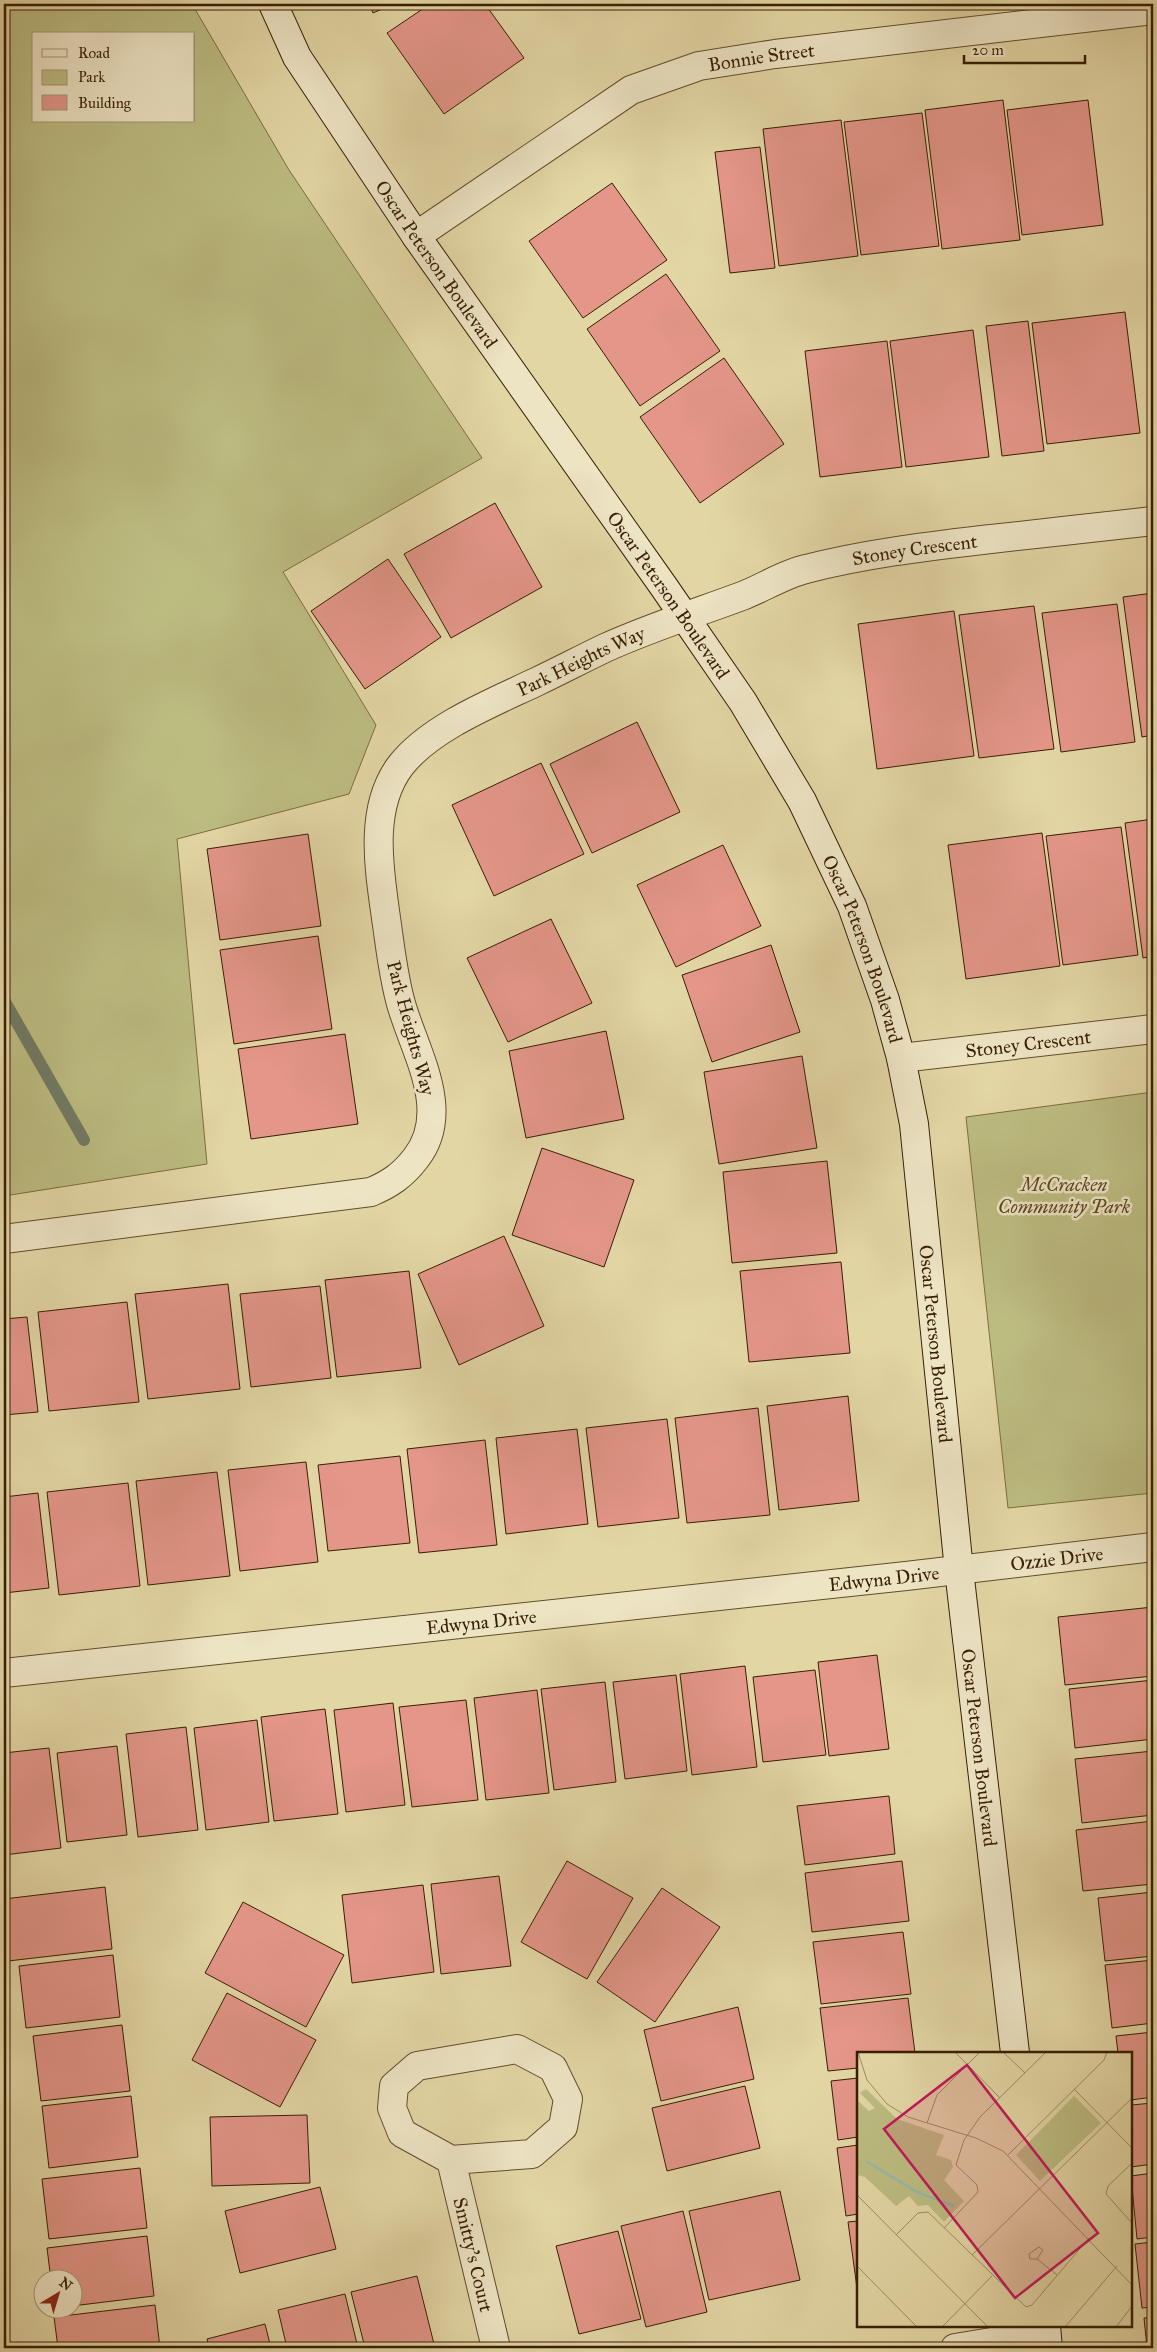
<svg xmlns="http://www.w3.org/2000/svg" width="1157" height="2352" font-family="'IM FELL Great Primer',serif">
	<rect width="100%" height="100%" fill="#e3d6a5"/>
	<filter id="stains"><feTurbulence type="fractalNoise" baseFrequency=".004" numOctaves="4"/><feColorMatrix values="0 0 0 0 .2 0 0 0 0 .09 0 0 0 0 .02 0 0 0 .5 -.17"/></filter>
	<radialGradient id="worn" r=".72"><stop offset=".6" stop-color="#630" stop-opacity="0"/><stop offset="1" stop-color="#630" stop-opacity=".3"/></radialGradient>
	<path fill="#bcbc81" stroke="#7a6e40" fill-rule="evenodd" d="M 4,4 L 192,4 L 289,170 L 482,458 L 283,572 L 376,725 L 349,794 L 177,839 L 207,1164 L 4,1196 ZM 34,34 L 194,34 L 194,121 L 34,121 Z
		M 1153,1092 L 1153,1493 L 1008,1508 L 966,1117 Z"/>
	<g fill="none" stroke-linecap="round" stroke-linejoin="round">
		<path stroke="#707b65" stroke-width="12" d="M 4,1000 L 84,1140"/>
	</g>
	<path fill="#e49689" stroke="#381f00" d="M 369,4 L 393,4 L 373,13 Z
		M 430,4 L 485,4 L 524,58 L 444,114 L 387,33 Z
		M 1003,100 L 1020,240 L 942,249 L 925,110 Z
		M 1088,100 L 1103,225 L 1022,235 L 1007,110 Z
		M 922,113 L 939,246 L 861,255 L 844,122 Z
		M 841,120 L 858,256 L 779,266 L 763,129 Z
		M 760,147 L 775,268 L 730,273 L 715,152 Z
		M 612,183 L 667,260 L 583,318 L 529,241 Z
		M 666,274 L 720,351 L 640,406 L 587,329 Z
		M 1125,312 L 1140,433 L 1047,444 L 1032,323 Z
		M 1028,321 L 1044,451 L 1002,456 L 986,326 Z
		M 973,330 L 989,457 L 906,467 L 890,341 Z
		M 887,341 L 902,467 L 820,477 L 805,351 Z
		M 724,358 L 784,444 L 700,503 L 640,417 Z
		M 495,503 L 542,587 L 451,638 L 404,554 Z
		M 388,559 L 441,637 L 365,689 L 311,611 Z
		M 1153,593 L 1153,735 L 1142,737 L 1123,597 Z
		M 1117,604 L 1135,742 L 1061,752 L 1042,613 Z
		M 1034,606 L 1054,749 L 979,758 L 959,615 Z
		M 954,611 L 974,756 L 877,769 L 858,624 Z
		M 637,722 L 680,812 L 592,853 L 550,764 Z
		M 541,763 L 584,854 L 494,896 L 452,805 Z
		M 1153,819 L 1153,956 L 1143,958 L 1125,823 Z
		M 1121,827 L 1138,955 L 1063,965 L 1046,836 Z
		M 1042,833 L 1060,966 L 966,979 L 948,845 Z
		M 308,834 L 321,926 L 220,940 L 207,849 Z
		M 723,845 L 761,926 L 676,967 L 637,885 Z
		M 551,919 L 592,1003 L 508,1042 L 467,958 Z
		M 318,936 L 332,1029 L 234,1044 L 220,950 Z
		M 771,945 L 800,1032 L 712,1062 L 682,975 Z
		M 606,1031 L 624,1119 L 526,1138 L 509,1051 Z
		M 345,1034 L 358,1124 L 251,1139 L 238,1049 Z
		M 802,1056 L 817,1148 L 719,1164 L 704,1072 Z
		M 542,1148 L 634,1180 L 604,1267 L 512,1235 Z
		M 827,1161 L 837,1253 L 732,1263 L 723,1172 Z
		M 504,1236 L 544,1326 L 459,1365 L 418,1274 Z
		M 841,1262 L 850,1353 L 749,1362 L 740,1271 Z
		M 409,1271 L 421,1368 L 337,1377 L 325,1280 Z
		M 228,1284 L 240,1389 L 148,1399 L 135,1294 Z
		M 320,1286 L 331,1378 L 251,1387 L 240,1294 Z
		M 127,1302 L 139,1402 L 49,1411 L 38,1312 Z
		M 27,1317 L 38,1412 L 4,1415 L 4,1319 Z
		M 848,1396 L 859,1501 L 779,1510 L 767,1406 Z
		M 758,1408 L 770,1515 L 687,1523 L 675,1418 Z
		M 667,1419 L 679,1518 L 598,1527 L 586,1428 Z
		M 577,1429 L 588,1524 L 506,1534 L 496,1438 Z
		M 485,1440 L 497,1545 L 419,1553 L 407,1449 Z
		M 400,1456 L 410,1543 L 328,1551 L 318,1465 Z
		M 306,1462 L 318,1562 L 240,1571 L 228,1470 Z
		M 217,1472 L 230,1576 L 148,1585 L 136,1481 Z
		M 128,1483 L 140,1586 L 59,1595 L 47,1492 Z
		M 38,1493 L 49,1588 L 4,1593 L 4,1497 Z
		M 1153,1607 L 1153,1676 L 1065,1685 L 1058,1617 Z
		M 877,1655 L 889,1749 L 829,1756 L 818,1662 Z
		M 745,1666 L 757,1767 L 692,1775 L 680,1674 Z
		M 815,1670 L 826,1755 L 763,1762 L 753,1677 Z
		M 676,1675 L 687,1771 L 625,1779 L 613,1682 Z
		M 1153,1680 L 1153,1739 L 1075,1748 L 1069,1689 Z
		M 605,1682 L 616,1782 L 554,1790 L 541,1689 Z
		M 537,1690 L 549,1793 L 486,1800 L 474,1698 Z
		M 466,1700 L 478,1800 L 412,1807 L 399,1707 Z
		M 393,1703 L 405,1805 L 346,1812 L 334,1710 Z
		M 325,1709 L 338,1814 L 274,1821 L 261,1717 Z
		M 257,1720 L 269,1822 L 206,1830 L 194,1728 Z
		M 186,1727 L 198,1830 L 138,1837 L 126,1734 Z
		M 117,1746 L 127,1835 L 67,1842 L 57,1753 Z
		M 49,1748 L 61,1848 L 4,1855 L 4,1753 Z
		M 1153,1751 L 1153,1815 L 1082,1823 L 1075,1759 Z
		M 889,1796 L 895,1854 L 805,1865 L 797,1806 Z
		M 1153,1821 L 1153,1884 L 1083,1891 L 1076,1830 Z
		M 567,1861 L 633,1898 L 587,1979 L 521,1942 Z
		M 902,1861 L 909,1921 L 812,1932 L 805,1873 Z
		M 499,1876 L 511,1966 L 441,1974 L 431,1884 Z
		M 423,1885 L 434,1972 L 352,1983 L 342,1895 Z
		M 105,1887 L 112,1949 L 8,1961 L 4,1927 L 4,1899 Z
		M 662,1888 L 720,1927 L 655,2022 L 597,1982 Z
		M 1153,1892 L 1153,1956 L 1105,1961 L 1098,1898 Z
		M 243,1902 L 344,1955 L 306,2027 L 205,1973 Z
		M 903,1932 L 911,1994 L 821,2004 L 813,1942 Z
		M 113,1955 L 120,2017 L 26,2028 L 19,1966 Z
		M 1153,1960 L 1153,2023 L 1112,2028 L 1105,1965 Z
		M 227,1993 L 316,2040 L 280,2107 L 192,2060 Z
		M 908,1998 L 915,2053 L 858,2053 L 858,2068 L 828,2071 L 820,2008 Z
		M 738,2007 L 754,2079 L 661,2101 L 644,2030 Z
		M 122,2025 L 130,2091 L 41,2101 L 33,2036 Z
		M 1153,2032 L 1153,2097 L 1131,2100 L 1131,2053 L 1118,2053 L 1116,2036 Z
		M 858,2078 L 858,2137 L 838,2140 L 831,2081 Z
		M 745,2086 L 760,2148 L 667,2171 L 652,2108 Z
		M 131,2096 L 138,2157 L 49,2168 L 42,2106 Z
		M 1153,2103 L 1153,2164 L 1131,2167 L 1131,2105 Z
		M 307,2115 L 310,2183 L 212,2186 L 210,2117 Z
		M 858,2145 L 858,2214 L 846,2216 L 837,2148 Z
		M 140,2168 L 147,2228 L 49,2239 L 42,2179 Z
		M 1153,2173 L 1153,2237 L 1137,2239 L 1131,2176 Z
		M 320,2187 L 336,2249 L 240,2273 L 225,2211 Z
		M 780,2191 L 800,2280 L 709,2300 L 689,2211 Z
		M 683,2211 L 707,2312 L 646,2327 L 621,2226 Z
		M 858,2221 L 858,2288 L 857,2288 L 848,2222 Z
		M 618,2231 L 641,2319 L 579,2334 L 556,2246 Z
		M 147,2236 L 154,2296 L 72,2306 L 72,2280 L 51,2280 L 47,2248 Z
		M 1153,2242 L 1153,2307 L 1142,2308 L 1135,2244 Z
		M 417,2276 L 435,2348 L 365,2348 L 351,2292 Z
		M 345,2294 L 358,2348 L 287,2348 L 278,2310 Z
		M 155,2305 L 160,2348 L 58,2348 L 54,2317 Z
		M 1153,2317 L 1153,2348 L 1147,2348 L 1144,2318 Z
		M 265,2324 L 271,2348 L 209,2348 L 207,2339 Z"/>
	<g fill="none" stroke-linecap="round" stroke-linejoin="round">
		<defs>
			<g id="street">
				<path id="s1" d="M 416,236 L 631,90 L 699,66 L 775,54 L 1153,10"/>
				<path id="s2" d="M 901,1058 L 1153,1029"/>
				<path id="s3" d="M 4,1239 L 371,1192 C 390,1184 403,1175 416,1158 C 452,1112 416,1054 402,1007 C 394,981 391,953 387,925 C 380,874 367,809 401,765 C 431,727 494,702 536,682 C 559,671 582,659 605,648 C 649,628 696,613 742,596 C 763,588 784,574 806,569 C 864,554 923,547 982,540 C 1039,534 1096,527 1153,521"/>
				<path id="s4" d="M 4,1673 L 906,1576 L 1153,1547"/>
				<path id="s5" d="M 451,2160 L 532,2154 L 563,2127 L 568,2099 L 553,2068 L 517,2049 L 417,2066 L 394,2086 L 392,2108 L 402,2133 L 451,2160 L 496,2348"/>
				<path d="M 955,2348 L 1046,2333"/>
			</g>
			<g id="secondary">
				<path id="s6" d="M 273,4 L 297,57 L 416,236 L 664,587 L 743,702 L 802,801 L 852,906 L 885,1000 L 901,1058 L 914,1124 L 959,1570 L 1015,2053"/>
				<path d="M 1046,2326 L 1048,2348"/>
			</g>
		</defs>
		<use href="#street" stroke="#634d29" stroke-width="30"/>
		<use href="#secondary" stroke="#381f00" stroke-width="30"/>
		<use href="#street" stroke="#ede4c4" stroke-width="28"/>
		<use href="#secondary" stroke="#ede4c4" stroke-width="28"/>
	</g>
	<g text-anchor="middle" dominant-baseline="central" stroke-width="5" stroke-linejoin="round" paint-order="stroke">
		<g font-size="19" fill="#381f00" stroke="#ede4c4">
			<text stroke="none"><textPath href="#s1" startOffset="395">Bonnie Street</textPath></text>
			<text stroke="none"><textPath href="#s6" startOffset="308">Oscar Peterson Boulevard</textPath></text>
			<text stroke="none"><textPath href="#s3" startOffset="1398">Stoney Crescent</textPath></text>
			<text stroke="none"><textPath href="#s6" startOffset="712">Oscar Peterson Boulevard</textPath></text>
			<text stroke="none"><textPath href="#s3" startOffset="1044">Park Heights Way</textPath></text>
			<text stroke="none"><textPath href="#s6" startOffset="1118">Oscar Peterson Boulevard</textPath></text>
			<text transform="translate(411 1028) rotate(75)">Park Heights Way</text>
			<text stroke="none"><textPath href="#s2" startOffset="128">Stoney Crescent</textPath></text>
			<text stroke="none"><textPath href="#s6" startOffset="1522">Oscar Peterson Boulevard</textPath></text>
			<text stroke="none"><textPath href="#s4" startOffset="1059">Ozzie Drive</textPath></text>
			<text stroke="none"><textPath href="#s4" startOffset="885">Edwyna Drive</textPath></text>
			<text stroke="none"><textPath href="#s4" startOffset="480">Edwyna Drive</textPath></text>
			<text stroke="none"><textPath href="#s6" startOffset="1928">Oscar Peterson Boulevard</textPath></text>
			<text stroke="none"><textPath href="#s5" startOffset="560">Smitty's Court</textPath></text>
		</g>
		<g font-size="19" font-style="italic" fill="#594620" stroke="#ede4c4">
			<text x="1064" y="1184">McCracken<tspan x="1064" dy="22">Community Park</tspan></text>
		</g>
	</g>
	<g transform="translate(857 2052)">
		<rect width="275" height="275" fill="#e3d6a5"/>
		<path d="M 9,37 L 40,67 L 87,83 L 79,103 L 94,108 L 96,115 L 87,128 L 107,149 L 87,170 L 71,153 L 61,154 L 52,144 L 39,154 L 8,125 L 0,123 L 0,48 L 12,59 L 18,56 L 3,41 ZM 217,44 L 244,71 L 183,129 L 159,103 Z" fill="#bcbc81"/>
		<path fill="none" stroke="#95b9a8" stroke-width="2.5" d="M 9,109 L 60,140 L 97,154"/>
		<path fill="none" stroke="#9f8d63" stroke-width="1" d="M 1,0 L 10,28 L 30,52 L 51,65 L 119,86 L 146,99 L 275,233M 98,0 L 143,46M 146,0 L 168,21M 217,37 L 275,96M 70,71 L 80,43 L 123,0M 151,103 L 247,8 L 250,0M 275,111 L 251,134 L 249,142 L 275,171M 0,143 L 131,275M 87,176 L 121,140 L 120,133 L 99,113 L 107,88 L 123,65 L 189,0M 39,183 L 61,161 L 71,160 L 169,255 L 175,253 L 232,186M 115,203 L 275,46M 180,207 L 186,198 L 182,195 L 172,202 L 173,207 L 180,207 L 200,223M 0,214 L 60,275M 85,275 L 135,224M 208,275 L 260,214M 259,275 L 275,254"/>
		<path fill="#c2185b" fill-opacity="0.15" stroke="#c2185b" stroke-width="2.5" d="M 110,13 L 241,181 L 158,246 L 27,77 Z"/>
		<rect width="275" height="275" fill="none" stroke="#381f00" stroke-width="2.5"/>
	</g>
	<rect width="1157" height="2352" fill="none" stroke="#e3d6a5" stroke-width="20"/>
	<rect x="5" y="5" width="1147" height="2342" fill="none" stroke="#381f00" stroke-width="2.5"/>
	<rect x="10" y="10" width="1137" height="2332" fill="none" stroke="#381f00"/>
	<rect x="32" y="32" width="162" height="90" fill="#ede4c4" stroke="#a59576"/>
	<rect x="42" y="49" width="25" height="8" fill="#ede4c4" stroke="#a59576"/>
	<text x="78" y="58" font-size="15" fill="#381f00">Road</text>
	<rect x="42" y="70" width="25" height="15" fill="#bcbc81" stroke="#a59576"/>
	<text x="78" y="82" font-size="15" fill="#381f00">Park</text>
	<rect x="42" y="95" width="25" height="15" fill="#e49689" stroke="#a59576"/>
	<text x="78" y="108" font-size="15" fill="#381f00">Building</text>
	<g transform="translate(58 2294) rotate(38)"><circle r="24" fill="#ede4c4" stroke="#a59576"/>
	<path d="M0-4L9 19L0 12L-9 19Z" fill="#8f2418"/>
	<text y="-8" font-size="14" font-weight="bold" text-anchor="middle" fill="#381f00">N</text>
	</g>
	<path d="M964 55v8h121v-8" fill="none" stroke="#381f00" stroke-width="2.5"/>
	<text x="972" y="55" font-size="15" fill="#381f00" stroke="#ede4c4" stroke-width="4" paint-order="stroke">20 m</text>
	<rect width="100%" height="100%" filter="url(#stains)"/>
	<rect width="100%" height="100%" fill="url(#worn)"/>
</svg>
